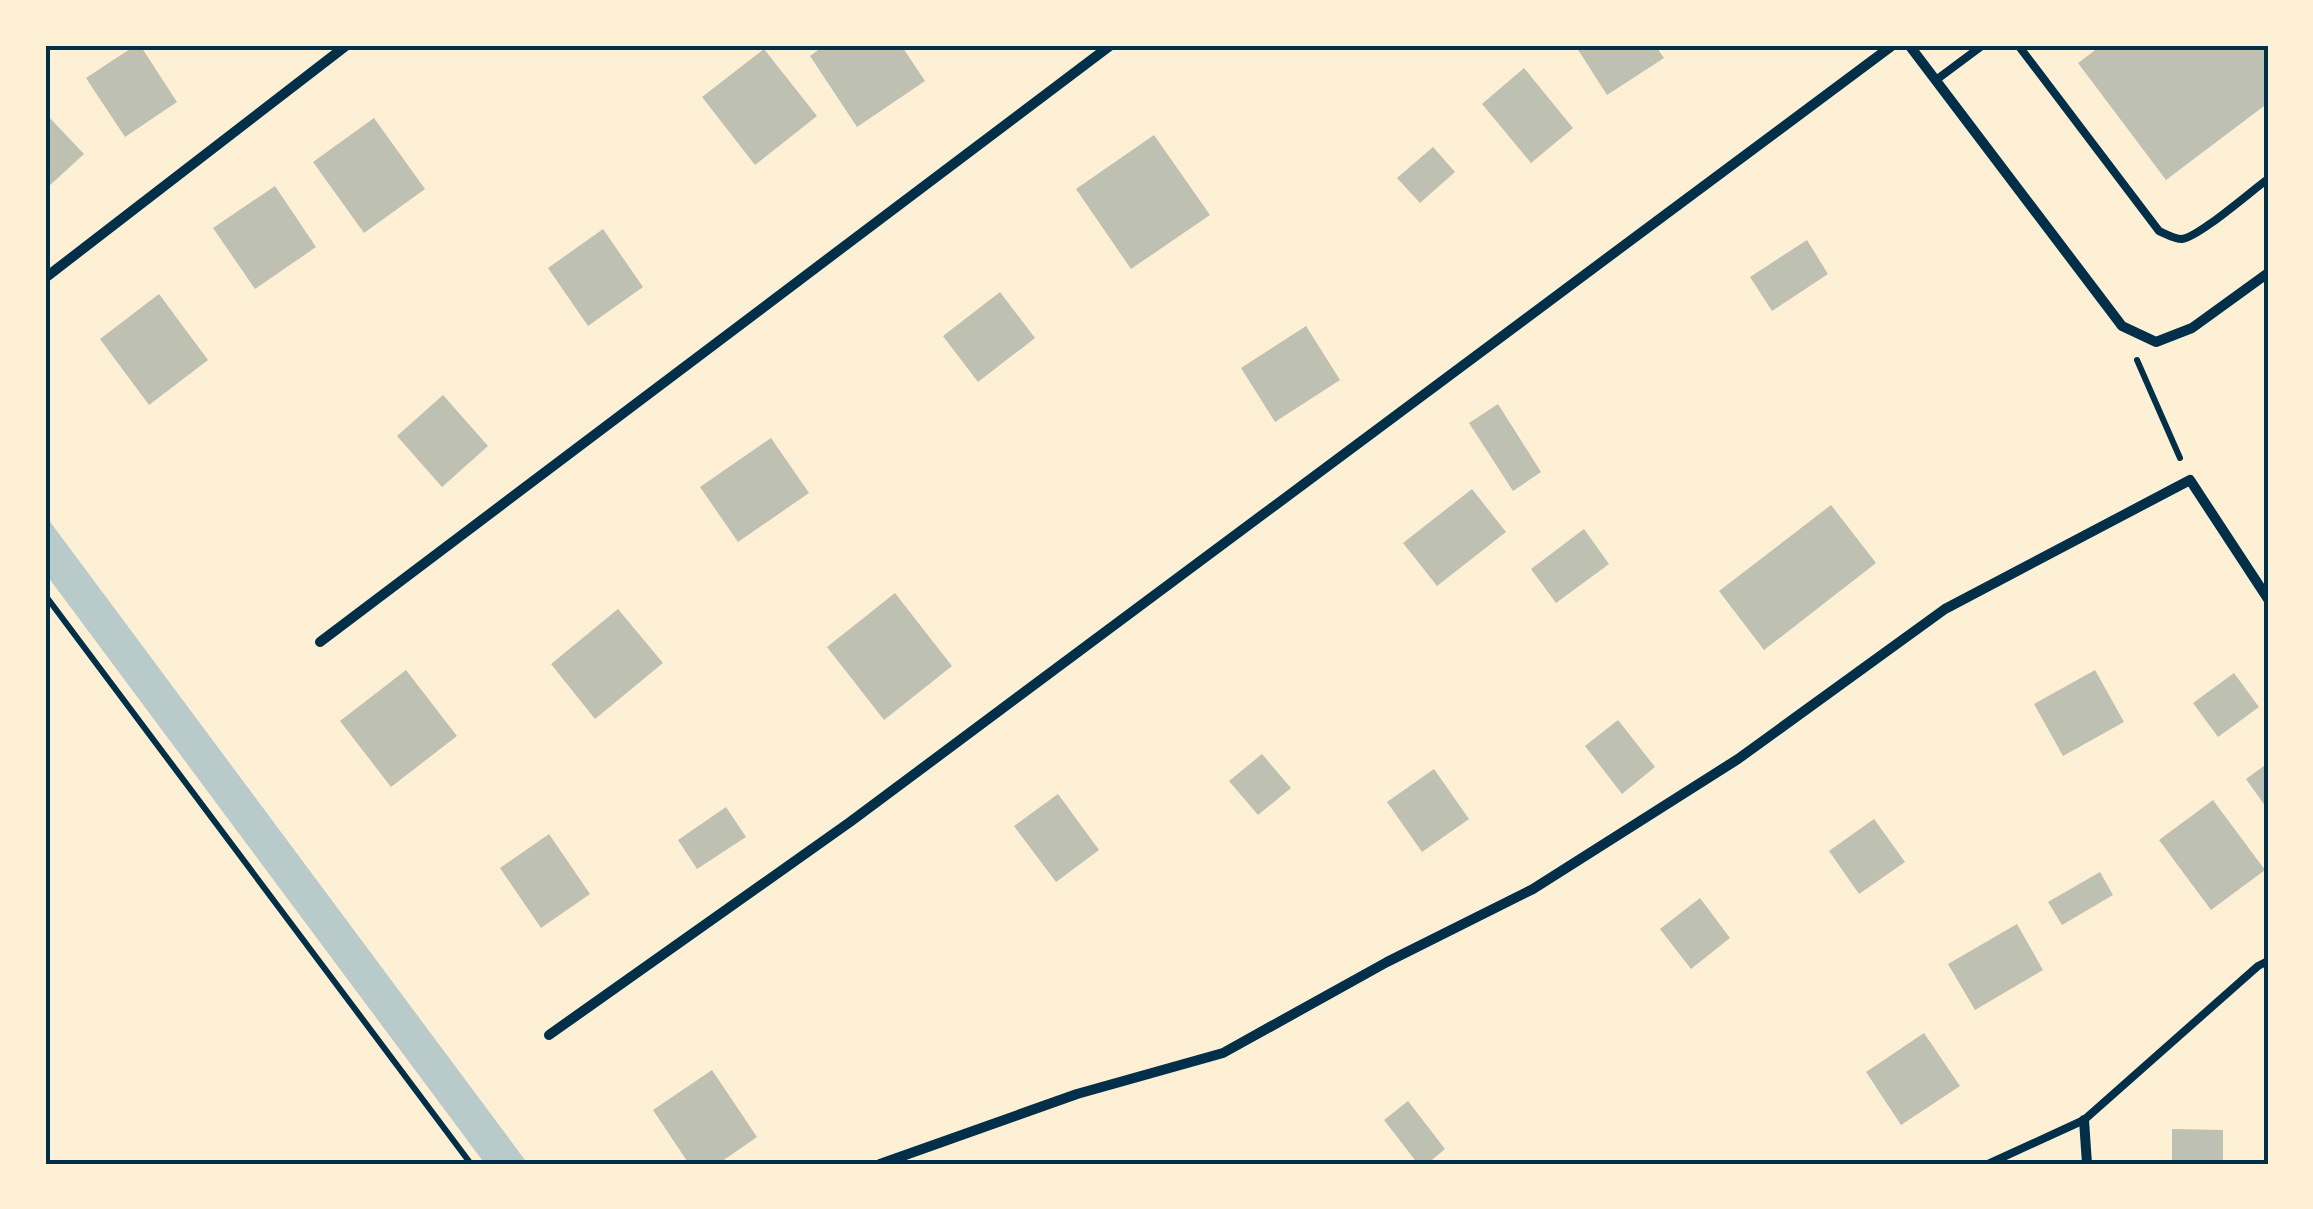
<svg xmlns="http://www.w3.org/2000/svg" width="2313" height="1209" font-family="Mulish,sans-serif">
	<rect width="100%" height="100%" fill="#fdf0d5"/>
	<path fill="#b9caca" d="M 45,515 L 528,1164 L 485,1164 L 45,573 Z"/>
	<path fill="#bec0b2" d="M 136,45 L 140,45 L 177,102 L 125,137 L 86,78 Z
		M 825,45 L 901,45 L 925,81 L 857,127 L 810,56 Z
		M 1575,45 L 1655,45 L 1664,58 L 1607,95 Z
		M 2102,45 L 2268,45 L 2268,103 L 2166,180 L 2078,63 Z
		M 764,49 L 817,116 L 755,165 L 702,97 Z
		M 1524,68 L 1573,128 L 1531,163 L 1482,104 Z
		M 47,115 L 84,154 L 48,187 L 45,183 Z
		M 374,118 L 425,189 L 364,233 L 313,162 Z
		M 1154,135 L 1210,215 L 1131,269 L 1076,189 Z
		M 1433,147 L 1455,172 L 1420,203 L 1397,178 Z
		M 275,186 L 316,247 L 255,289 L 213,228 Z
		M 603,229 L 643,287 L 588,326 L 548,268 Z
		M 1807,240 L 1828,274 L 1772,311 L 1750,277 Z
		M 1000,292 L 1035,338 L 978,382 L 943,336 Z
		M 159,294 L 208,360 L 149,405 L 100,339 Z
		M 1306,326 L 1340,380 L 1275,422 L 1241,368 Z
		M 443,395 L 488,446 L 442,487 L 397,436 Z
		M 1498,404 L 1541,472 L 1513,491 L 1469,423 Z
		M 771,438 L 809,493 L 738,542 L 700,487 Z
		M 1472,489 L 1506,532 L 1437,586 L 1403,543 Z
		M 1831,505 L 1876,563 L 1764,650 L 1719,591 Z
		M 1584,529 L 1609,564 L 1556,603 L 1531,569 Z
		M 895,593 L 952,666 L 884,720 L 827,647 Z
		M 618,609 L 663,663 L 595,719 L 551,664 Z
		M 406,670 L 457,736 L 391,787 L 340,721 Z
		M 2095,670 L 2124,722 L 2063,756 L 2034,704 Z
		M 2234,673 L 2259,707 L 2218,737 L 2193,703 Z
		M 1618,720 L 1655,767 L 1622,794 L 1585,746 Z
		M 1262,754 L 1291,788 L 1258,815 L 1229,781 Z
		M 2268,763 L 2268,810 L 2246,779 Z
		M 1434,769 L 1469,819 L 1422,852 L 1387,802 Z
		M 1058,794 L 1099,850 L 1056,882 L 1014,826 Z
		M 2213,800 L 2265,870 L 2211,910 L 2159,840 Z
		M 726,807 L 746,837 L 697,869 L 678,840 Z
		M 1874,819 L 1905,862 L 1859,894 L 1829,851 Z
		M 549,834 L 590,894 L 541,928 L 500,868 Z
		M 2100,872 L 2113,895 L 2062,925 L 2048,902 Z
		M 1700,898 L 1730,938 L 1691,969 L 1660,929 Z
		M 2017,924 L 2043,970 L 1975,1010 L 1948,964 Z
		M 1924,1033 L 1960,1086 L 1901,1125 L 1866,1072 Z
		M 712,1070 L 757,1137 L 718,1164 L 689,1164 L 653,1110 Z
		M 1408,1101 L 1445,1149 L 1427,1164 L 1418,1164 L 1384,1120 Z
		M 2172,1129 L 2223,1130 L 2223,1164 L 2172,1164 Z"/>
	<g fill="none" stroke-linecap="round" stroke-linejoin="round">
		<path stroke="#003049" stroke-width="6" d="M 2137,360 L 2180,458
			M 45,595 L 471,1164"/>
		<path stroke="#003049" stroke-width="8" d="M 2018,45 L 2159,231 C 2166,234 2174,239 2182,239 C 2199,237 2251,191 2268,179
			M 1936,80 L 1983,45
			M 1988,1164 L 2084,1120 L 2258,966 L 2268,961"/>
		<path stroke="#003049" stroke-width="10" d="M 1909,45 L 2122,326 L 2156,342 L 2192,328 L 2268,273
			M 45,278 L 347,45
			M 320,642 L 1111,45
			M 549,1035 L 850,822 L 1893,45
			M 2084,1120 L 2087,1164
			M 880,1164 L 1077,1094 L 1223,1053 L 1387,962 L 1533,889 L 1738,759 L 1945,609 L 2190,480 L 2268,599"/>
	</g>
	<rect width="2313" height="1209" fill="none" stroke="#fdf0d5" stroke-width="95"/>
	<rect x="48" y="48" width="2218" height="1114" fill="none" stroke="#003049" stroke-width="4"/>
</svg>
